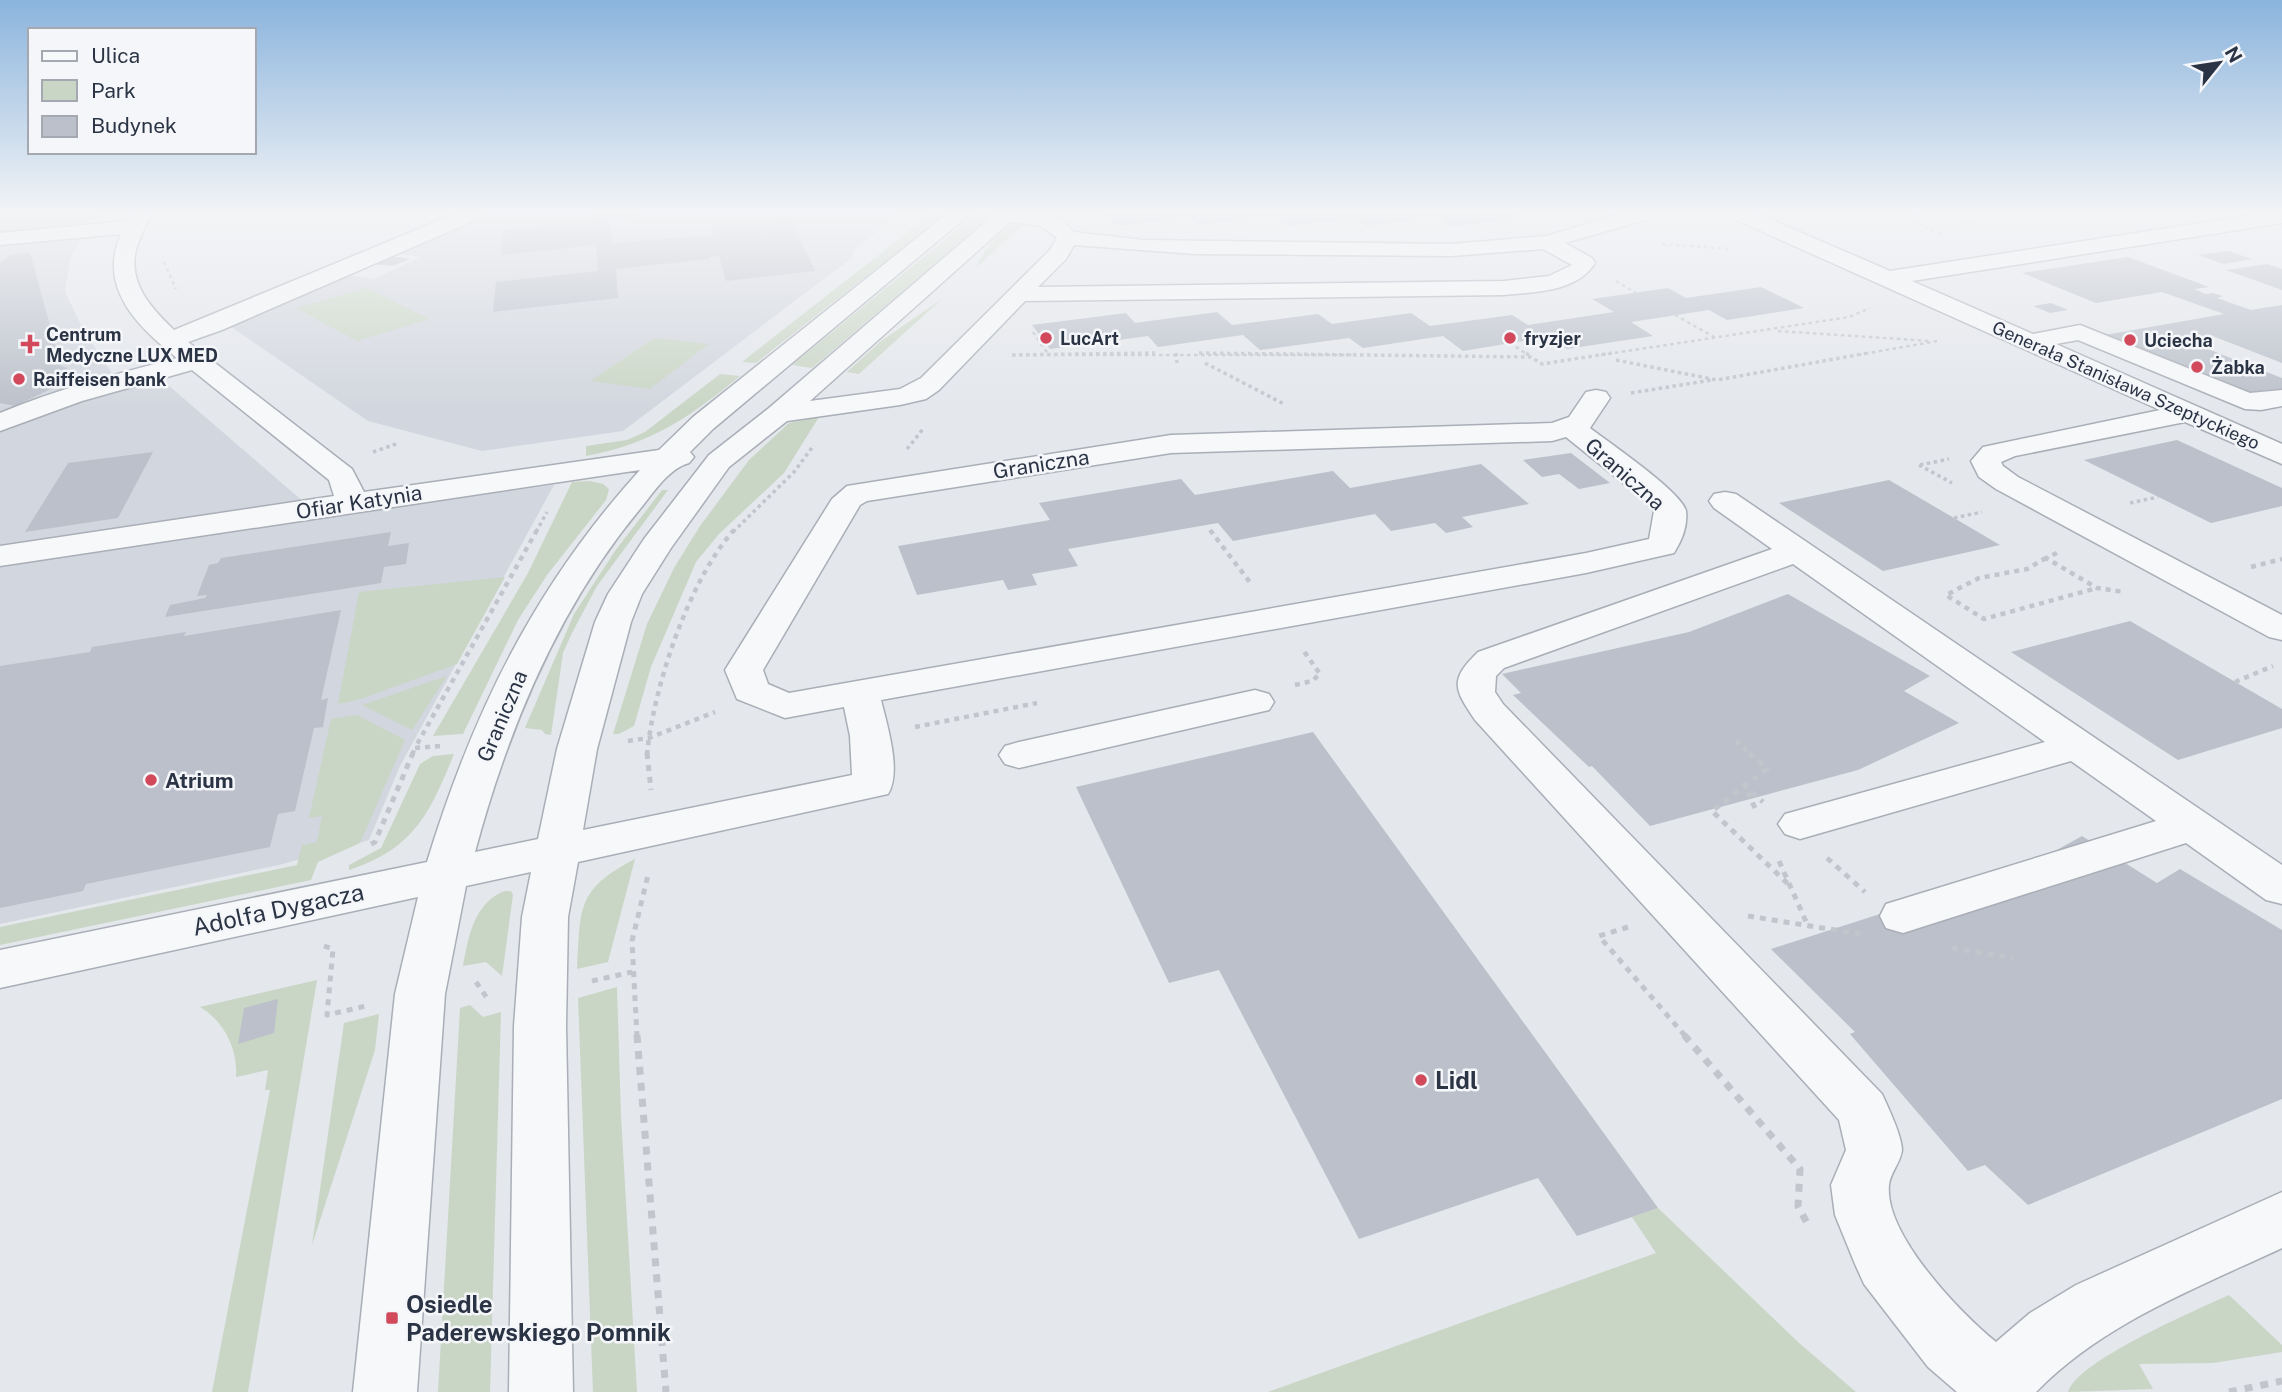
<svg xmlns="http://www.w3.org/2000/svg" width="2282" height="1392" font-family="'Public Sans',sans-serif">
	<rect width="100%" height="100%" fill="#e4e7ec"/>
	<path fill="#d2d6de" d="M 485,214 L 901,214 L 852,251 L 853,257 L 623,431 L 482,451 L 368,421 L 230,326 L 347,275 L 374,279 L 420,257 L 396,253 Z
		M 86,229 L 70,259 L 65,292 L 84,331 L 115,378 L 168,385 L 320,516 L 554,485 L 400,766 L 369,840 L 279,865 L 0,924 L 0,235 Z"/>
	<path fill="#c9d6c5" d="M 0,214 L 97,214 L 86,229 L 0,235 Z
		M 931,214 L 945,214 L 756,363 L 742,362 Z
		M 976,214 L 993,214 L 812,368 L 792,365 Z
		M 1021,222 L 1025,223 L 976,268 C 984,250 1000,226 1021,222 Z
		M 367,288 L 429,319 L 357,341 L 296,308 Z
		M 942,299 L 859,374 L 847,372 L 881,341 Z
		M 654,338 L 709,344 L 650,389 L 590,381 Z
		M 720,374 L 740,376 C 690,417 651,444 586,456 L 586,446 L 627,440 L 645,432 Z
		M 819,417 L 784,473 L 719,534 L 696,562 L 651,667 L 634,726 L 619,734 L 613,734 L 647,624 L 674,568 L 700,526 L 749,460 L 789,423 Z
		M 590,481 L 603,484 L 609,489 L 606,500 L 547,575 L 518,620 L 463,734 L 433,736 L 528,573 L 572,482 Z
		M 662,490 L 668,490 L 597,586 L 572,633 L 563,653 L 551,735 L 545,734 L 542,730 L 525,728 L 574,614 L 615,551 Z
		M 505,577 L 457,664 L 358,700 L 338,704 L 359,592 Z
		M 447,676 L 412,730 L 362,705 Z
		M 357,715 L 405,740 L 360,843 L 318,862 L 311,880 L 0,945 L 0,927 L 297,865 L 302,845 L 317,842 L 322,816 L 309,818 L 331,719 Z
		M 454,754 C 430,813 414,849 349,870 L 349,865 L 381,848 L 420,764 L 433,756 Z
		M 635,859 L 608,962 L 577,969 C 581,909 575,890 635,859 Z
		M 505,891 L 511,891 L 513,895 L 502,976 L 486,962 L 463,966 C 468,938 474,902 505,891 Z
		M 317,980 L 248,1392 L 212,1392 L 270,1090 L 265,1090 L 268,1070 L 236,1077 C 238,1049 224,1021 200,1007 Z
		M 617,987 L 621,1116 L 637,1392 L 593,1392 L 578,998 Z
		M 470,1005 L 483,1017 L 501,1012 L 490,1392 L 438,1392 L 460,1008 Z
		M 379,1014 L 375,1050 L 312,1245 L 344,1023 Z
		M 1658,1208 L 1798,1342 L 1856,1392 L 1268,1392 L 1656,1253 L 1632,1217 Z
		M 2229,1295 L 2282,1345 L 2282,1352 L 2213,1363 L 2139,1364 L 2153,1389 L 2068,1392 C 2077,1361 2196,1310 2229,1295 Z"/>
	<path fill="#bbc0ca" d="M 593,214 L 647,214 L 610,220 L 613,243 L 713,235 L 710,225 L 791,217 L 815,271 L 726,281 L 719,256 L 709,257 L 710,259 L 616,269 L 618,298 L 493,312 L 496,282 L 598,271 L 596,245 L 501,255 L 503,230 L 593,221 Z
		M 1104,214 L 1515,214 L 1522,218 L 1452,227 L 1437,217 L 1366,226 L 1355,219 L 1287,226 L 1274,216 L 1199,225 L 1191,218 L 1116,226 Z
		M 2228,251 L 2252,259 L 2223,264 L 2198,255 Z
		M 30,252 L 61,366 L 67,368 L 70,374 L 57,386 L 15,406 L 0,403 L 0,263 L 11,255 Z
		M 391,256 L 410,259 L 393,266 L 374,264 Z
		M 2128,257 L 2209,287 L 2194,289 L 2206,294 L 2212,293 L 2223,296 L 2217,298 L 2251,310 L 2282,305 L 2282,363 L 2210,335 L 2185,340 L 2282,378 L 2282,393 L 2254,398 L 2105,335 L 2224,314 L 2162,292 L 2096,303 L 2022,273 Z
		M 2267,264 L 2282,269 L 2282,290 L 2226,270 Z
		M 1761,287 L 1804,308 L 1727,320 L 1709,310 L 1631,322 L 1653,336 L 1567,349 L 1548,337 L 1463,351 L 1443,336 L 1363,348 L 1349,338 L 1260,350 L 1243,335 L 1158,347 L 1148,336 L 1050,349 L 1032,325 L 1126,313 L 1135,323 L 1217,312 L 1232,325 L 1318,314 L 1332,324 L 1411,313 L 1430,326 L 1512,315 L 1528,325 L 1614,312 L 1592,299 L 1668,288 L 1686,298 Z
		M 2051,303 L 2068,310 L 2050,313 L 2033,306 Z
		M 2177,440 L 2282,488 L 2282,506 L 2211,523 L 2084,460 Z
		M 153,452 L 118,518 L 25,532 L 68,463 Z
		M 1571,453 L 1610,483 L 1579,489 L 1559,474 L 1542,477 L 1523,460 Z
		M 1481,464 L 1529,504 L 1462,517 L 1473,527 L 1446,533 L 1435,523 L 1391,531 L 1375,514 L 1233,541 L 1218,523 L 1068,549 L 1078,566 L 1032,574 L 1037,585 L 1008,590 L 1003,580 L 917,595 L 898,546 L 1050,520 L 1039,503 L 1181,479 L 1195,495 L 1333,471 L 1350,488 Z
		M 1889,480 L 1954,518 L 2000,545 L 1883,571 L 1779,503 Z
		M 391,532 L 388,546 L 409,543 L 406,564 L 384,567 L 381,583 L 165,617 L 170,605 L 205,598 L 207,595 L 197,596 L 209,565 L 218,563 L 221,558 Z
		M 1788,594 L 1930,676 L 1904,691 L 1959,723 L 1858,770 L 1650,826 L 1592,766 L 1589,767 L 1513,695 L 1521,693 L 1502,674 L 1689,632 Z
		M 341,610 L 321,700 L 328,698 L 323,727 L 314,728 L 295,811 L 278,814 L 270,847 L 86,884 L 83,891 L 0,908 L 0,666 L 90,652 L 92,647 L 186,632 L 184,636 Z
		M 2130,621 L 2282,709 L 2282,728 L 2178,760 L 2011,652 Z
		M 1313,732 L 1658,1208 L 1577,1236 L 1538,1178 L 1359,1239 L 1219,970 L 1169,983 L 1076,787 Z
		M 2082,836 L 2157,883 L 2180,869 L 2282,930 L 2282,1099 L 2028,1205 L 1985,1165 L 1968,1171 L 1850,1034 L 1855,1032 L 1771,949 L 2026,867 Z
		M 278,999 L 274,1033 L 238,1044 L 244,1008 Z"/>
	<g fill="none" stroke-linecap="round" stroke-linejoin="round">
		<defs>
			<path id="minor" d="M 131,214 L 151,214 C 146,226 139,238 136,250 C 128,284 152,309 174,330 L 455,214 L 483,214 L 480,218 L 222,330 L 188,342 L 352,469 L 364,492 L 659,450 L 693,417 L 947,214 L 970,214 L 713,429 L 690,452 L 694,457 L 689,463 C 668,469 654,492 640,509 C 558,608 508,729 475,852 L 538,839 L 557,749 L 595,622 L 608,594 L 644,539 L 709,455 L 769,408 L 995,214 L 1044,214 L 1063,221 L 1074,232 L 1143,240 L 1451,244 L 1546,236 L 1621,214 L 1655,214 L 1652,218 L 1565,243 L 1592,258 L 1595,263 C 1577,292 1535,292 1504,295 L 1025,301 L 939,390 L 926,399 L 900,405 L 787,421 L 729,467 L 671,548 L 642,594 L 631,622 L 597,749 L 583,830 L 852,775 L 850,736 L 844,707 L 785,718 L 737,699 L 725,670 L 832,499 L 847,486 L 1171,435 L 1552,423 L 1569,417 L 1586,392 L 1596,390 L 1606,392 L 1610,398 L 1590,428 C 1608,442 1682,492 1686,511 C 1688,526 1681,542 1674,553 L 1586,573 L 881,700 C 887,725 902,772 888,794 L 578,862 L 568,917 L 566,1026 L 573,1392 L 509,1392 L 514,1026 L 522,917 L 531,872 L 466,886 L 445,994 L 417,1392 L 353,1392 L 395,994 L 418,897 L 0,988 L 0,950 L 427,862 C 473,712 534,587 640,470 L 0,566 L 0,546 L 334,496 L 329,480 L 192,370 L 82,401 L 0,431 L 0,413 C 57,389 117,374 177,358 C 138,327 97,288 121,234 L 0,245 L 0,233 L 127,221 ZM 1010,222 L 1041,226 L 1057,238 L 1050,250 L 921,378 L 900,389 L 810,401 ZM 1074,245 L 1195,254 L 1451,256 L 1543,249 L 1572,265 L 1549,276 L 1504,281 L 1038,287 L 1066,259 ZM 1566,437 L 1643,499 L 1654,511 L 1649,539 L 1586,553 L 789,693 L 768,684 L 763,670 L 860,505 L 867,501 L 1171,453 L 1552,441 Z
				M 1729,214 L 1758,214 L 1890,271 L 2259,214 L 2282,214 L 2282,223 L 1912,281 L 2033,334 L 2080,325 L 2250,393 L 2282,390 L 2282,406 L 2261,410 L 2245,409 L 2078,340 L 2056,344 L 2282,444 L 2282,464 L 2185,422 L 2015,456 L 2001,462 L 2003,466 L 2018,477 L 2282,615 L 2282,640 L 2269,637 L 1996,489 L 1979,477 L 1971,461 L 1983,447 L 2160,410 L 1732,218 Z
				M 1725,492 L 1736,494 L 2282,865 L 2282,904 L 2266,900 L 2186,843 L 1903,933 L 1886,928 L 1880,916 L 1886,904 L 2156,821 L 2071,761 L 1800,839 L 1785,834 L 1778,824 L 1785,814 L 2045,742 L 1793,564 L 1504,668 L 1496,676 L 1495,692 L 1503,704 L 1882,1094 C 1888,1107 1902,1136 1902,1150 C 1901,1162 1890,1173 1889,1185 C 1884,1234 1960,1313 1996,1342 L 2030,1313 L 2076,1285 L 2282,1192 L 2282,1248 C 2197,1288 2103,1323 2036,1392 L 1957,1392 L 1928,1367 L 1864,1284 L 1855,1264 L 1835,1215 L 1831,1185 L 1846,1150 L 1839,1120 L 1475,720 C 1454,689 1449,680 1478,652 L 1772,549 L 1714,508 L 1709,501 L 1714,494 Z
				M 1255,690 L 1269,694 L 1274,702 L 1269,710 L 1019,768 L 1005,764 L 999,755 L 1005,746 L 1019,742 Z"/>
		</defs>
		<use href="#minor" stroke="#a9aeb7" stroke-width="3"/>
		<path stroke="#c2c5cb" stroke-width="2.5" stroke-dasharray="3.5 3.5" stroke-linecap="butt" d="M 1898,214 L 1991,226
			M 1899,216 L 1943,235
			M 1925,216 L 1935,214
			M 1662,244 L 1730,249
			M 164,262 L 176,289
			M 1616,281 L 1636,293
			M 1675,315 L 1716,338
			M 1778,331 L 1930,341
			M 1033,332 L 1048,354
			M 1510,343 L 1528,355
			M 1012,355 L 1354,355
			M 1601,355 L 1849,317 L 1870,308
			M 1858,355 L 1937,341"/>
		<path stroke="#c2c5cb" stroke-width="3.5" stroke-dasharray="3.5 3.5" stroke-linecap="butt" d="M 1176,353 L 1177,363
			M 1199,353 L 1531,357 L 1542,364 L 1612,353
			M 1526,353 L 1530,356
			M 1012,355 L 1155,353
			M 1616,360 L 1717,380 L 1868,353
			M 1205,363 L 1284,404
			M 1631,393 L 1712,380
			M 907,449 L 923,429
			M 373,452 L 396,444
			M 1919,465 L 1952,483
			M 1920,465 L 1949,459
			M 2130,503 L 2158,497
			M 1954,518 L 1982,512
			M 536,532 L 547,512
			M 733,532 L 794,472 L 814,445"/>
		<path stroke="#c2c5cb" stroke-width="4.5" stroke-dasharray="5 5" stroke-linecap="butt" d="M 1210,530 L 1252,585
			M 2057,553 L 2046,558 L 2097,588 L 2125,592
			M 2046,558 L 2027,569 L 1979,578 L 1946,595 L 1984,619 L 2097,588
			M 2251,567 L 2282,559
			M 2235,682 L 2273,666
			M 1295,685 L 1312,681 L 1320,674 L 1303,650
			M 915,727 L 1037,703
			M 628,741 L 649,738 L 715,712
			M 1736,741 L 1751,755
			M 440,746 L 415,748 L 537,530
			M 412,755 L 415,748
			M 647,755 C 653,688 689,580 734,530"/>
		<path stroke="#c2c5cb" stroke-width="5" stroke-dasharray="6 6" stroke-linecap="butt" d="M 647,753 L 651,790
			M 1749,753 L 1767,769 L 1712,811 L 1788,884
			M 1755,808 L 1744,785 L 1763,802
			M 371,844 L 375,842 L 413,753
			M 1827,858 L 1865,892
			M 1779,861 L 1808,926
			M 1748,916 L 1860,934
			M 1628,927 L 1599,936 L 1686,1037
			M 324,946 L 333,949 L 327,1015 L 366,1006
			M 1952,948 L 2013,958
			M 592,981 L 632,972
			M 476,982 L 489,1001
			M 637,1037 L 632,941 L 648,875"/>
		<path stroke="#c2c5cb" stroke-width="7" stroke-dasharray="8 8" stroke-linecap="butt" d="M 637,1035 L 666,1392
			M 1684,1035 L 1800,1169 L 1798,1206 L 1807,1223
			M 2229,1392 L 2282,1381"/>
		<use href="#minor" fill="#f7f8fa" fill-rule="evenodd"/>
	</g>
	<linearGradient id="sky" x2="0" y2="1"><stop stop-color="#8bb4dd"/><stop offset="0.52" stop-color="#f3f4f6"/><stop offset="1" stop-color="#f3f4f6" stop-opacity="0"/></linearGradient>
	<rect width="2282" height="409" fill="url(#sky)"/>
	<g fill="#d1495b" stroke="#f4f6f9" stroke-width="2.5">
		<circle cx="1046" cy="338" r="7"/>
		<circle cx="1510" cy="338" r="7"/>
		<circle cx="2130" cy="340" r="7"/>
		<path d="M26.5 333.5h7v7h7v7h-7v7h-7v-7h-7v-7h7z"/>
		<circle cx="2197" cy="367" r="7"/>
		<circle cx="19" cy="379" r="7"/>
		<circle cx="151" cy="780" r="7"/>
		<circle cx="1421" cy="1080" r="7"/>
		<rect x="385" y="1311" width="14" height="14" rx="3.5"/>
	</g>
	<g text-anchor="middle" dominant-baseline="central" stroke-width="5" stroke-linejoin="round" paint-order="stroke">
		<g font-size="18" font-weight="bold" fill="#2b3445" stroke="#f4f6f9" text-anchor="start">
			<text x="46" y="334">Centrum<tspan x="46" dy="21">Medyczne LUX MED</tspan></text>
			<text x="1060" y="338">LucArt</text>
			<text x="1524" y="338">fryzjer</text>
			<text x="2144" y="340">Uciecha</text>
			<text x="2211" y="367">Żabka</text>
			<text x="33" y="379">Raiffeisen bank</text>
		</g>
		<g font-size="18" fill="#2b3445" stroke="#f4f6f9">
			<text transform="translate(2126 385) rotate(24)">Generała Stanisława Szeptyckiego</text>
		</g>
		<g font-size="21" fill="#2b3445" stroke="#f4f6f9">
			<text transform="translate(1041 464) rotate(-9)">Graniczna</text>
			<text transform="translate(1625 474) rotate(41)">Graniczna</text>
			<text transform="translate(359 502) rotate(-9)">Ofiar Katynia</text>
			<text transform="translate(502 716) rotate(-67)">Graniczna</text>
		</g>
		<g font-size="21" font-weight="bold" fill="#2b3445" stroke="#f4f6f9" text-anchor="start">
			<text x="165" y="780">Atrium</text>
		</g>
		<g font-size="24" fill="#2b3445" stroke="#f4f6f9">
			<text transform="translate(278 909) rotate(-12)">Adolfa Dygacza</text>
		</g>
		<g font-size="24" font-weight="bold" fill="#2b3445" stroke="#f4f6f9" text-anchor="start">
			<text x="1435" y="1080">Lidl</text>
			<text x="406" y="1304">Osiedle<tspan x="406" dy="28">Paderewskiego Pomnik</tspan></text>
		</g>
	</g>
	<rect x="28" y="28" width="228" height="126" fill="#f4f6f9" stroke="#a4a8b1" stroke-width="2"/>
	<rect x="42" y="51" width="35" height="10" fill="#f7f8fa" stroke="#a4a8b1" stroke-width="2"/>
	<text x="91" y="63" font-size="21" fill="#2b3445">Ulica</text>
	<rect x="42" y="80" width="35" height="21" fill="#c9d6c5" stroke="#a4a8b1" stroke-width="2"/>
	<text x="91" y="98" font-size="21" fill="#2b3445">Park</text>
	<rect x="42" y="116" width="35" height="21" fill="#bbc0ca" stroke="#a4a8b1" stroke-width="2"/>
	<text x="91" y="133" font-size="21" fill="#2b3445">Budynek</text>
	<g transform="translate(2219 63) rotate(60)" stroke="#f4f6f9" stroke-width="5" paint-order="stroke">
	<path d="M0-5L12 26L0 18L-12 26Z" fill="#2b3445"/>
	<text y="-10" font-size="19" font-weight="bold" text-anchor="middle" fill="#2b3445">N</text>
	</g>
</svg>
